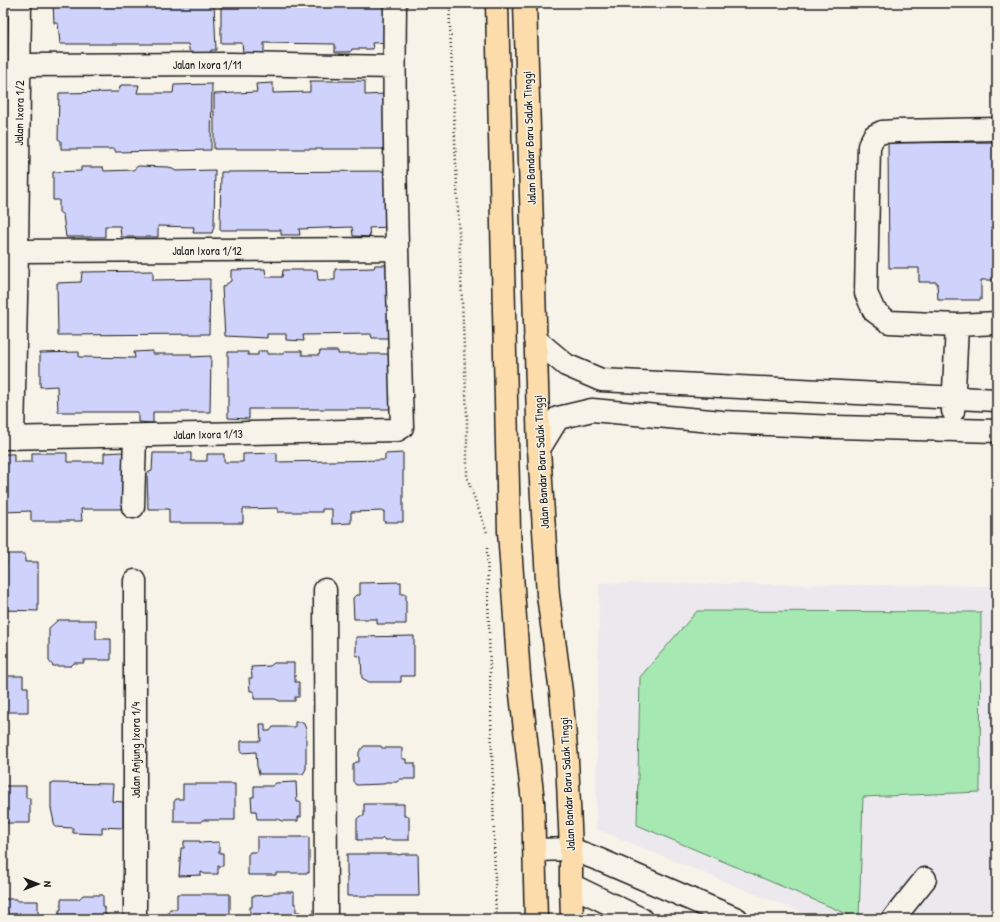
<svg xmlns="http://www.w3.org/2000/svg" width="1000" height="922" viewBox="0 0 1000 922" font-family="'Patrick Hand',sans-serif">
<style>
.built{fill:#ebe9ee}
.park{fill:#a6e8b1;stroke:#618266}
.building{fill:#cfd3fb;stroke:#1c1c1c}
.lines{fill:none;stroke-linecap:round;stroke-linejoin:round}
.minor-casing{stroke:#1c1c1c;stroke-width:25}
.major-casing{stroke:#1c1c1c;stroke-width:25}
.path{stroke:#1c1c1c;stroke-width:2.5;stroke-dasharray:1 3;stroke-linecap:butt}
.minor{stroke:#f7f3e8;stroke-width:22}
.major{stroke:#fddcac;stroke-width:22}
.labels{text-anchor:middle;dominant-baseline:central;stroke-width:3;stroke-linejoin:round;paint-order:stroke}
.street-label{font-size:12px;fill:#1c1c1c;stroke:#f7f3e8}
</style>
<rect width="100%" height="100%" fill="#f7f3e8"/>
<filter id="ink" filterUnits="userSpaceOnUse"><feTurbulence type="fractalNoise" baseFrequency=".025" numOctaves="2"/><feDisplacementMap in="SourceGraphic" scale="8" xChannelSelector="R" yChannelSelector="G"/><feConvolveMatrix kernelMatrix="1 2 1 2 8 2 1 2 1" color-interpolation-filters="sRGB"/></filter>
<g filter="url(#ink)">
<!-- built -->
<path class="built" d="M 599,583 L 997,586 L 997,919 L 817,919 L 596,829 Z"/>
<!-- park -->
<path class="park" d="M 697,611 L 981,612 L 980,792 L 863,797 L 859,919 L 637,825 L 640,677 Z"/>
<!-- building -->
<path class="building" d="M 53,3 L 214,3 L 216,50 L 211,50 L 210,55 L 190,54 L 188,44 L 60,44 L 58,23 L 54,23 Z
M 221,3 L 393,3 L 393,42 L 372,43 L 373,49 L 352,49 L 351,52 L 335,52 L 335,44 L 264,43 L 264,53 L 243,53 L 242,43 L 221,43 Z
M 310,81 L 365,81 L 365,95 L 385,94 L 386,149 L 214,149 L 214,94 L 257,92 L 256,84 L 273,83 L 273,93 L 310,92 Z
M 212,84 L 211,150 L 115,152 L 115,149 L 61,149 L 61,141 L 58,139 L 59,93 L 118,92 L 121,85 L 139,85 L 137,93 L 173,93 L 174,85 Z
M 997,142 L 997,267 L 995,267 L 995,280 L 981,280 L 981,300 L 938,300 L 937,282 L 919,282 L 919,268 L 889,268 L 888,143 Z
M 138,166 L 169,167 L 176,171 L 215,170 L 214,226 L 212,233 L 193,233 L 194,227 L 158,226 L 158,237 L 121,237 L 120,226 L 105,226 L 105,237 L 66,237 L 63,215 L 59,212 L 59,200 L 53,200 L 53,172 L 81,171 L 81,167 L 103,167 L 104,171 L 133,170 Z
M 391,171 L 390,227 L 369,228 L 370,237 L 353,236 L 352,227 L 299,229 L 300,235 L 281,235 L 281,230 L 220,230 L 221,172 Z
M 375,265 L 395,265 L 394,338 L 372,338 L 371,334 L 303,335 L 304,341 L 286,340 L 286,334 L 267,334 L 267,338 L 225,336 L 222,287 L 231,281 L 231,270 L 265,269 L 266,277 L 282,277 L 283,270 L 317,270 L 318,280 L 335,280 L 335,269 L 374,268 Z
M 153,271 L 153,280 L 210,279 L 209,334 L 58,335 L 57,283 L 81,282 L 82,272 Z
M 153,351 L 153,354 L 191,354 L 191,357 L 211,356 L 210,412 L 153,412 L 153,423 L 138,422 L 138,412 L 58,412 L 57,386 L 40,387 L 40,353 L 79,352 L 79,357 L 135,358 L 134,352 Z
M 258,351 L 267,351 L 267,354 L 284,354 L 284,351 L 302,351 L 302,355 L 319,355 L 320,351 L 338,351 L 338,354 L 394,354 L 395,409 L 249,409 L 249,419 L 228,418 L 228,352 L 248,352 L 248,355 L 258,355 Z
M 123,452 L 123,509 L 81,509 L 82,521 L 31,521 L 31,511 L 3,512 L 3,454 L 14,454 L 14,462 L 32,462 L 32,453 L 67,453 L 67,462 L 104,462 L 104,453 Z
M 153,453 L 191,453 L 191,461 L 207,461 L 207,454 L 224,454 L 224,462 L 243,462 L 243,454 L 277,453 L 277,462 L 385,460 L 385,454 L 403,453 L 403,522 L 384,522 L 384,511 L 351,512 L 351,523 L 332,524 L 332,509 L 322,509 L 322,512 L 278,512 L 278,508 L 243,509 L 243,523 L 169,523 L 169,509 L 148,509 L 147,473 L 152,471 Z
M 6,554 L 25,554 L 25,562 L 38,562 L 38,611 L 3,610 L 3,566 L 6,566 Z
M 401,582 L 401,594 L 406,594 L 406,624 L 377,624 L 377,619 L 354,619 L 353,598 L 356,595 L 360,595 L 360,583 Z
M 58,620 L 96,620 L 96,639 L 111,639 L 111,660 L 84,660 L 84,663 L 74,663 L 71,666 L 53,666 L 49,661 L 49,628 Z
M 414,636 L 414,676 L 401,676 L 401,682 L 369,682 L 362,678 L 361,657 L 356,655 L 356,637 Z
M 274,663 L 294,663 L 294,675 L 295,675 L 295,682 L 299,682 L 299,697 L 295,697 L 295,701 L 280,701 L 275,699 L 254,699 L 254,691 L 250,691 L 249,678 L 252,678 L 251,667 L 270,666 Z
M 3,676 L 23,676 L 23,687 L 28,687 L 28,712 L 4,712 L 3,710 Z
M 295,722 L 303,722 L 306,729 L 306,769 L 303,774 L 259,774 L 257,766 L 256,752 L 241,753 L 241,741 L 261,741 L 260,724 L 265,724 L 265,731 L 270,731 L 273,727 L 295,727 Z
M 364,746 L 381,746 L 382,748 L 402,748 L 402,759 L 406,759 L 406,763 L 415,763 L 415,779 L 400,779 L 397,782 L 386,782 L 383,784 L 356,785 L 353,781 L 353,765 L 356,762 L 359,762 L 359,752 Z
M 296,782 L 297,802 L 301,802 L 301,817 L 298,817 L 298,821 L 282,821 L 277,819 L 257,819 L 256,811 L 252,811 L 251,797 L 254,797 L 254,786 L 272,786 L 276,783 Z
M 51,783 L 113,784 L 112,801 L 123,802 L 123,828 L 102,827 L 102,834 L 73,833 L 73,828 L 55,827 L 51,808 Z
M 183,784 L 235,784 L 235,820 L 202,820 L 202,822 L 174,822 L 174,802 L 176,799 L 183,799 Z
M 3,786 L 26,786 L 26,798 L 30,798 L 30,823 L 7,823 L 4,820 L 3,822 Z
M 364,804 L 404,804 L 404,816 L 409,816 L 409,840 L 385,840 L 383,838 L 381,840 L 357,840 L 357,819 L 360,816 L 364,816 Z
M 257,837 L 309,837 L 309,873 L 276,873 L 276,875 L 248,875 L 248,855 L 250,852 L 257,852 Z
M 184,841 L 200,841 L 200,843 L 219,842 L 219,853 L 223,853 L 223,866 L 218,866 L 218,874 L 205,874 L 201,872 L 201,875 L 179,876 L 181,848 L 184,848 Z
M 347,854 L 396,854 L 399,855 L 402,854 L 418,854 L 419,896 L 347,896 L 347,877 L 348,876 L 347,875 Z
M 274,892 L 294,892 L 294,904 L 296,904 L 296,912 L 300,912 L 300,919 L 250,919 L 250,907 L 252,907 L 252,896 L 270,895 Z
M 177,894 L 230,894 L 230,919 L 168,919 L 168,912 L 170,909 L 177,909 Z
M 83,895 L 103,895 L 103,908 L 105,908 L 105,915 L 108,915 L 109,919 L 59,919 L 59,910 L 61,910 L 61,899 L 79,899 Z
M 3,899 L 17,899 L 17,901 L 38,901 L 38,919 L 3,919 Z"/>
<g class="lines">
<!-- minor casing -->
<g class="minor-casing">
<path id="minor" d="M 19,65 L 230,64 L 394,67
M 997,129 L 898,131 L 882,132 L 874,136 L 869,146 L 866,293 L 874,311 L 889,322 L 957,325 L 997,323
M 17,251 L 397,249
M 535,339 L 566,365 L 601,380 L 997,400
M 953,411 L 957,325
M 3,438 L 397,430 L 402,427 C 398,286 393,144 395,3
M 13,438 L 17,251 L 20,3
M 539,449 L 558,418 L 592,410 L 722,422 L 836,427 L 997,431
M 133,507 L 135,436
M 135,581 L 135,919
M 325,590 L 326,919
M 535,850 L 571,849 L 600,860 L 737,919
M 571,885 L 641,919
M 893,919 L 925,879"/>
</g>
<!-- major casing -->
<g class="major-casing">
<path id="major" d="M 497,3 L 509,531 L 519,676 L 533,802 L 536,919
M 525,3 L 539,449 L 548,595 L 561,692 L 567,760 L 571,849 L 571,885 L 572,919"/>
</g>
<!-- path -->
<path class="path" d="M 449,3 L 467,416 L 467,477 L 487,533
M 487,548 L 496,919"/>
<!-- minor -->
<use href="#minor" class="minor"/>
<!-- major -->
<use href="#major" class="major"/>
</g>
</g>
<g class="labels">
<!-- street labels -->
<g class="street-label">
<text x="207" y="64">Jalan Ixora 1/11</text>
<text transform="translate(19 113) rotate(-89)">Jalan Ixora 1/2</text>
<text transform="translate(529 138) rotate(-92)">Jalan Bandar Baru Salak Tinggi</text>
<text x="207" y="250">Jalan Ixora 1/12</text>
<text transform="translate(208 434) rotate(-1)">Jalan Ixora 1/13</text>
<text transform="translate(541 462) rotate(-93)">Jalan Bandar Baru Salak Tinggi</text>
<text transform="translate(135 750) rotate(-90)">Jalan Anjung Ixora 1/4</text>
<text transform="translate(567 784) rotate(-93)">Jalan Bandar Baru Salak Tinggi</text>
</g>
</g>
<!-- margin -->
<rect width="1000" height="922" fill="none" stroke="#f7f3e8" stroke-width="16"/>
<rect x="8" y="8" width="984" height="906" fill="none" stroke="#1c1c1c" stroke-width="1.5" filter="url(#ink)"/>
<!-- north arrow -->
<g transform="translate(38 884) rotate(90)" stroke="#f7f3e8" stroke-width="3" paint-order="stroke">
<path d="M0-3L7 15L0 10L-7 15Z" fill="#1c1c1c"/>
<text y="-6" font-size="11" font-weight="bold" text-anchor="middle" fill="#1c1c1c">N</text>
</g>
</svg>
